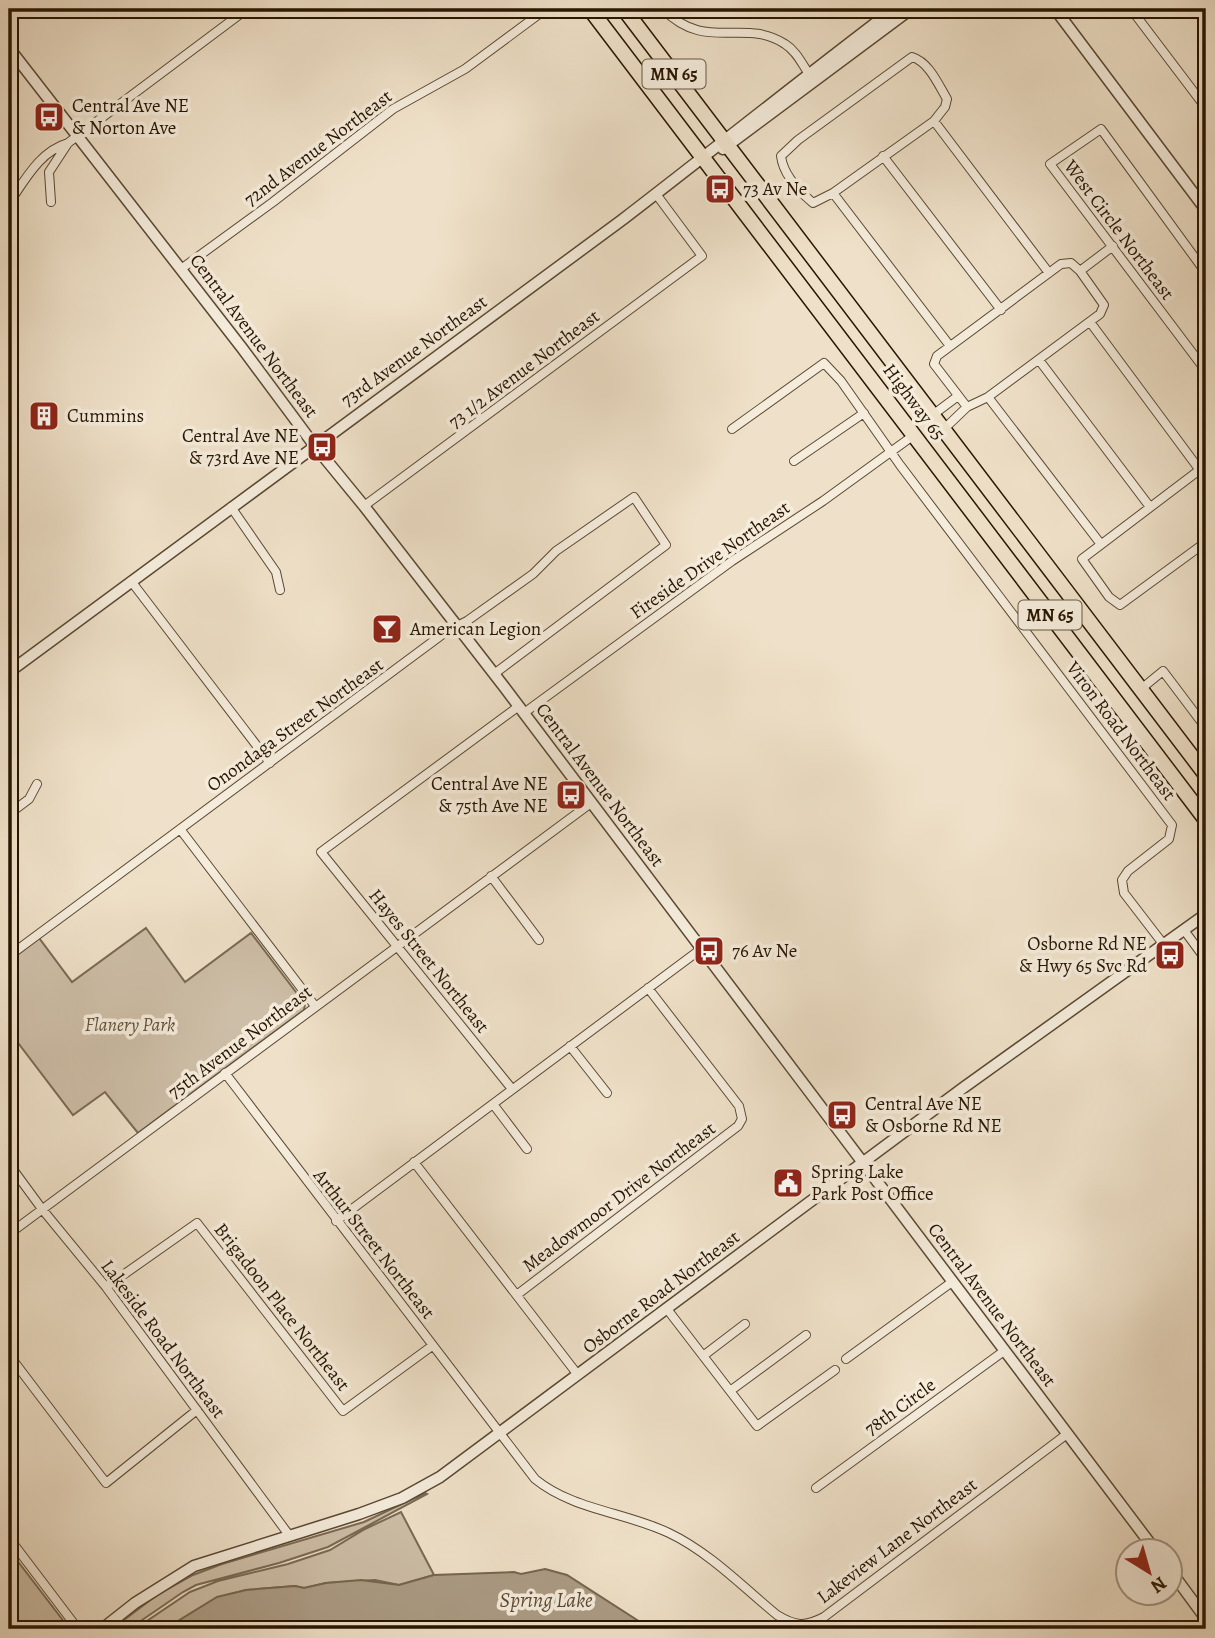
<svg xmlns="http://www.w3.org/2000/svg" width="1215" height="1638" viewBox="0 0 1215 1638" font-family="Alegreya,serif">
<style>
.green{fill:#cdbea7;stroke:#7a6a54;stroke-width:2}
.water{fill:#ab9c85;stroke:#766650;stroke-width:2}
.lines{fill:none;stroke-linecap:round;stroke-linejoin:round}
.minor-casing{stroke:#594832;stroke-width:10}
.tertiary-casing{stroke:#594832;stroke-width:13}
.trunk-casing{stroke:#271500;stroke-width:17}
.minor{stroke:#f5ecdc;stroke-width:8}
.tertiary{stroke:#f5ecdc;stroke-width:10}
.trunk{stroke:#efe1c9;stroke-width:14}
.labels{text-anchor:middle;dominant-baseline:central;stroke-width:7;stroke-linejoin:round;paint-order:stroke}
.shield{fill:#f5ecdc;stroke:#655642;stroke-width:2}
.shield-label{font-size:18px;font-weight:bold;fill:#271500}
.poi-label{font-size:19px;fill:#271500;stroke:#f5ecdc;text-anchor:start}
.street-label{font-size:19px;fill:#271500;stroke:#f5ecdc}
.park-label{font-size:19px;font-style:italic;fill:#61503a;stroke:#f5ecdc}
.water-label{font-size:21px;font-style:italic;fill:#5c4b35;stroke:#f5ecdc}
</style>
<rect width="100%" height="100%" fill="#efe1c9"/>
<filter id="stains"><feTurbulence type="fractalNoise" baseFrequency=".00286" numOctaves="4"/><feColorMatrix values="0 0 0 0 .2 0 0 0 0 .09 0 0 0 0 .02 0 0 0 .5 -.17"/></filter>
<radialGradient id="worn" r=".72"><stop offset=".6" stop-color="#630" stop-opacity="0"/><stop offset="1" stop-color="#630" stop-opacity=".3"/></radialGradient>
<!-- green -->
<path class="green" d="M 146,928 L 185,982 L 251,933 L 305,1004 L 304,1010 L 138,1133 L 105,1092 L 73,1115 L 9,1031 L 9,961 L 39,938 L 72,982 Z
M 425,1493 L 427,1494 L 328,1547 L 279,1563 L 196,1585 L 183,1592 L 129,1629 L 112,1629 L 157,1595 L 193,1575 L 222,1564 L 364,1522 Z
M 401,1512 L 434,1575 L 399,1585 L 375,1580 L 326,1583 L 304,1588 L 295,1586 L 246,1590 L 217,1598 L 165,1629 L 135,1629 L 190,1592 L 218,1581 L 288,1564 L 330,1550 L 365,1529 Z
M 13,1555 L 65,1623 L 69,1629 L 25,1629 L 9,1610 L 9,1558 Z"/>
<!-- water -->
<path class="water" d="M 545,1569 L 567,1575 L 651,1629 L 165,1629 L 217,1597 L 246,1590 L 295,1586 L 304,1588 L 326,1583 L 361,1580 L 399,1585 L 434,1575 L 514,1572 L 521,1574 Z"/>
<g class="lines">
<!-- minor casing -->
<g class="minor-casing">
<path id="minor" d="M 663,9 C 706,53 744,17 785,44 C 798,52 803,67 812,78
M 1131,9 L 1206,108
M 912,57 C 929,62 938,84 947,99 L 945,107 L 934,121 L 833,193 L 813,203 C 800,192 783,174 781,156 L 798,140 Z
M 934,121 L 1049,273
M 883,156 L 1001,310
M 833,193 L 950,346
M 51,202 L 49,172 L 68,143 L 247,9
M 9,203 C 25,180 40,151 68,143
M 1071,263 L 1080,271 L 1104,305 L 1100,314 L 988,397 L 967,407 L 934,364 L 937,356 L 1061,264 Z
M 181,269 L 273,202 L 393,109 L 465,69 L 546,9
M 1080,271 L 1113,246
M 1206,273 L 1101,129 L 1050,164 L 1206,371
M 1090,322 L 1199,469
M 1039,360 L 1150,507
M 988,397 L 1100,543
M 934,414 L 958,396
M 732,429 L 824,363 L 841,381 L 900,465 L 1172,825 L 1169,839 L 1128,871 L 1122,880 L 1124,893 L 1164,945
M 944,429 L 967,407
M 794,461 L 864,413
M 1206,465 L 1082,559 L 1109,597 L 1120,605 L 1206,542
M 364,506 L 702,256 L 656,194
M 231,507 L 276,572 L 280,590
M 131,581 L 270,763
M 1141,689 L 1163,671 L 1206,728
M 524,713 L 732,561 L 823,501 L 914,435
M 9,814 L 29,799 L 37,784
M 180,829 L 315,1006
M 491,876 L 539,940
M 1184,930 L 1206,960
M 9,956 L 447,631 L 467,621 L 533,574 L 556,551 L 634,497 L 666,545 L 494,674
M 570,1046 L 607,1093
M 225,1073 L 535,1479 C 573,1510 625,1512 669,1533 C 709,1552 743,1587 777,1615 C 795,1626 805,1627 824,1617 L 1067,1434
M 512,1089 L 321,852 L 519,706
M 493,1104 L 527,1149
M 414,1162 L 578,1375
M 9,1164 L 42,1209 L 106,1287 L 289,1535
M 336,1221 L 701,949
M 9,1234 L 591,803
M 106,1287 L 197,1223 L 343,1411 L 432,1346
M 518,1294 L 738,1126 L 742,1119 L 739,1106 L 648,988
M 667,1309 L 757,1426 L 835,1370
M 9,1355 L 106,1483 L 197,1410
M 703,1356 L 745,1324
M 846,1359 L 952,1282
M 730,1391 L 806,1335
M 816,1488 L 1004,1351
M 9,1538 L 78,1629"/>
</g>
<!-- tertiary casing -->
<g class="tertiary-casing">
<path id="tertiary" d="M 1055,9 L 1206,210
M 9,48 L 242,348 L 314,445 L 364,506 L 505,688 L 1155,1550
M 723,149 L 911,9
M 9,672 L 622,220 C 713,150 803,78 894,9
M 1170,1570 L 1206,1619
M 102,1629 L 135,1603 L 194,1566 L 359,1514 L 402,1498 L 440,1477 L 963,1088 L 1206,914"/>
</g>
<!-- trunk casing -->
<g class="trunk-casing">
<path id="trunk" d="M 590,9 L 1206,820
M 624,9 L 1206,775"/>
</g>
<!-- minor -->
<use href="#minor" class="minor"/>
<!-- tertiary -->
<use href="#tertiary" class="tertiary"/>
<!-- trunk -->
<use href="#trunk" class="trunk"/>
</g>
<!-- icons -->
<defs>
<g id="bus-square" transform="scale(1.575)"><rect x="-9" y="-9" width="18" height="18" rx="4" fill="#8f2418" stroke="#f5ecdc"/><path d="M-5-6H5V4H4V6H2V4H-2V6H-4V4H-5ZM-3.5-4V0h7V-4ZM-3.5 1.2v1.5H-2V1.2ZM2 1.2v1.5H3.5V1.2Z" fill="#fff"/></g>
<g id="building-square" transform="scale(1.575)"><rect x="-9" y="-9" width="18" height="18" rx="4" fill="#8f2418" stroke="#f5ecdc"/><path d="M-4-6H4V6H1V3H-1V6H-4ZM-2.5-4.3h1.7v1.8h-1.7ZM.8-4.3h1.7v1.8H.8ZM-2.5-1h1.7V.8h-1.7ZM.8-1h1.7V.8H.8Z" fill="#fff"/></g>
<g id="bar-square" transform="scale(1.575)"><rect x="-9" y="-9" width="18" height="18" rx="4" fill="#8f2418" stroke="#f5ecdc"/><path d="M-6-5H6L.8 .8V4.5H3.5V6h-7V4.5H-.8V.8Z" fill="#fff"/></g>
<g id="civic-square" transform="scale(1.575)"><rect x="-9" y="-9" width="18" height="18" rx="4" fill="#8f2418" stroke="#f5ecdc"/><path d="M-.6-6.5H3V-4.5H.6V-3L4-1V1h2V6H-6V1h2V-1L-.6-3ZM-1.2 2.5V6h2.4V2.5Z" fill="#fff"/></g>
</defs>
<g fill-rule="evenodd">
<use href="#bus-square" x="49" y="117"/>
<use href="#bus-square" x="720" y="189"/>
<use href="#building-square" x="44" y="416"/>
<use href="#bus-square" x="322" y="447"/>
<use href="#bar-square" x="387" y="629"/>
<use href="#bus-square" x="571" y="795"/>
<use href="#bus-square" x="709" y="951"/>
<use href="#bus-square" x="1170" y="955"/>
<use href="#bus-square" x="842" y="1115"/>
<use href="#civic-square" x="788" y="1183"/>
</g>
<g class="labels">
<!-- shield labels -->
<g class="shield">
<rect x="642.5" y="59.5" width="63" height="29" rx="5"/>
<rect x="1018.5" y="600.5" width="63" height="29" rx="5"/>
</g>
<g class="shield-label">
<text x="674" y="74">MN 65</text>
<text x="1050" y="615">MN 65</text>
</g>
<!-- poi labels -->
<g class="poi-label">
<text x="72" y="106">Central Ave NE<tspan x="72" dy="22">&amp; Norton Ave</tspan></text>
<text x="743" y="189">73 Av Ne</text>
<text x="67" y="416">Cummins</text>
<text x="299" y="436" text-anchor="end">Central Ave NE<tspan x="299" dy="22">&amp; 73rd Ave NE</tspan></text>
<text x="410" y="629">American Legion</text>
<text x="548" y="784" text-anchor="end">Central Ave NE<tspan x="548" dy="22">&amp; 75th Ave NE</tspan></text>
<text x="1147" y="944" text-anchor="end">Osborne Rd NE<tspan x="1147" dy="22">&amp; Hwy 65 Svc Rd</tspan></text>
<text x="732" y="951">76 Av Ne</text>
<text x="865" y="1104">Central Ave NE<tspan x="865" dy="22">&amp; Osborne Rd NE</tspan></text>
<text x="811" y="1172">Spring Lake<tspan x="811" dy="22">Park Post Office</tspan></text>
</g>
<!-- street labels -->
<g class="street-label">
<text transform="translate(318 148) rotate(-37)">72nd Avenue Northeast</text>
<text transform="translate(1119 230) rotate(53)">West Circle Northeast</text>
<text transform="translate(254 336) rotate(53)">Central Avenue Northeast</text>
<text transform="translate(414 351) rotate(-36)">73rd Avenue Northeast</text>
<text transform="translate(524 369) rotate(-37)">73 1/2 Avenue Northeast</text>
<text transform="translate(914 402) rotate(53)">Highway 65</text>
<text transform="translate(710 560) rotate(-35)">Fireside Drive Northeast</text>
<text transform="translate(295 725) rotate(-36)">Onondaga Street Northeast</text>
<text transform="translate(1121 731) rotate(53)">Viron Road Northeast</text>
<text transform="translate(600 785) rotate(53)">Central Avenue Northeast</text>
<text transform="translate(429 961) rotate(51)">Hayes Street Northeast</text>
<text transform="translate(240 1042) rotate(-37)">75th Avenue Northeast</text>
<text transform="translate(619 1197) rotate(-37)">Meadowmoor Drive Northeast</text>
<text transform="translate(374 1244) rotate(52)">Arthur Street Northeast</text>
<text transform="translate(661 1292) rotate(-37)">Osborne Road Northeast</text>
<text transform="translate(992 1305) rotate(53)">Central Avenue Northeast</text>
<text transform="translate(282 1307) rotate(52)">Brigadoon Place Northeast</text>
<text transform="translate(163 1339) rotate(53)">Lakeside Road Northeast</text>
<text transform="translate(900 1407) rotate(-36)">78th Circle</text>
<text transform="translate(897 1541) rotate(-37)">Lakeview Lane Northeast</text>
</g>
<!-- park labels -->
<g class="park-label">
<text x="130" y="1025">Flanery Park</text>
</g>
<!-- water labels -->
<g class="water-label">
<text x="546" y="1600">Spring Lake</text>
</g>
</g>
<!-- margin -->
<rect width="1215" height="1638" fill="none" stroke="#efe1c9" stroke-width="35"/>
<rect x="10" y="10" width="1194" height="1617" fill="none" stroke="#271500" stroke-width="3.5"/>
<rect x="18" y="18" width="1180" height="1603" fill="none" stroke="#271500" stroke-width="2"/>
<!-- north arrow -->
<g transform="translate(1149 1572) rotate(143)"><circle r="33" fill="#f5ecdc" stroke="#a39684" stroke-width="2"/>
<path d="M0-5L12 26L0 18L-12 26Z" fill="#8f2418"/>
<text y="-10" font-size="19" font-weight="bold" text-anchor="middle" fill="#271500">N</text>
</g>
<rect width="100%" height="100%" filter="url(#stains)"/>
<rect width="100%" height="100%" fill="url(#worn)"/>
</svg>
